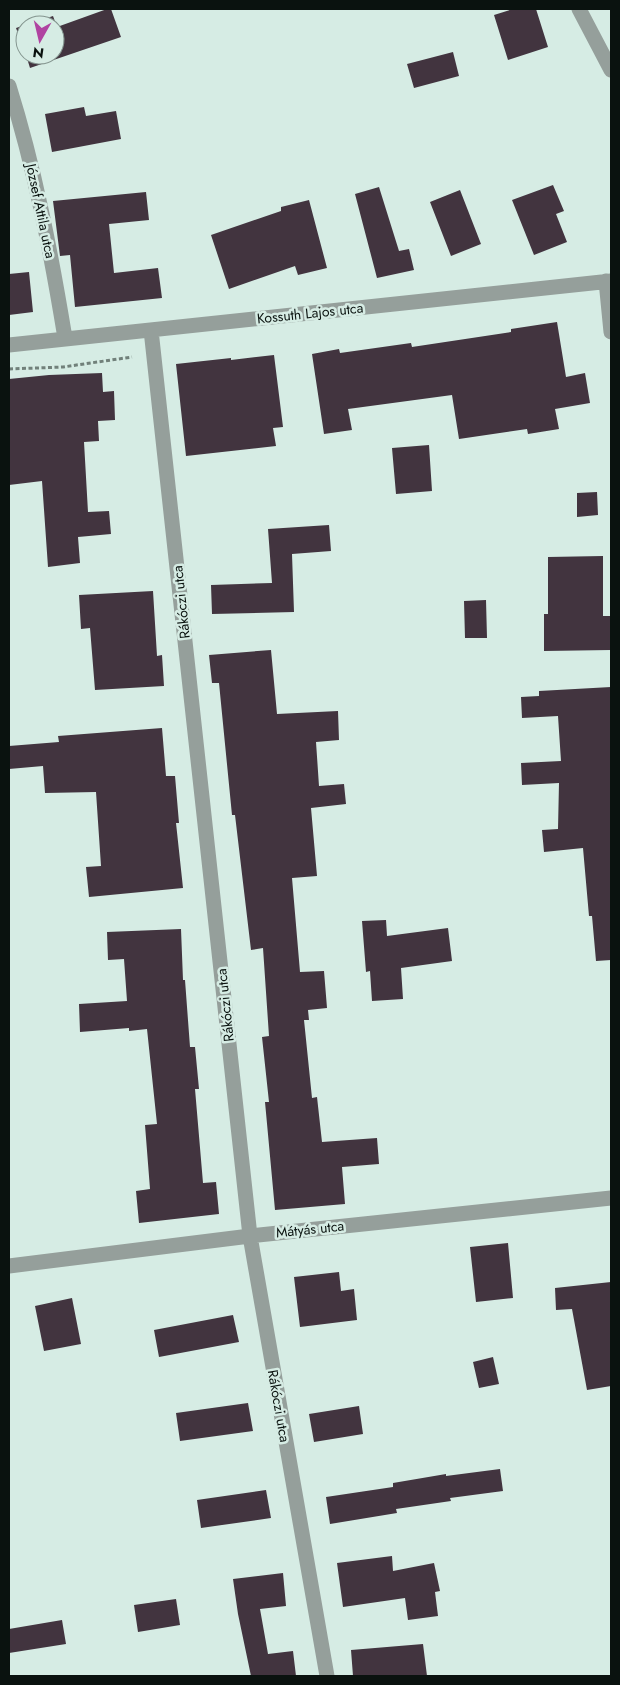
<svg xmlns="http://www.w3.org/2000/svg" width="620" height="1685" viewBox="0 0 620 1685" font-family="Jost,sans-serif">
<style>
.building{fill:#42343f}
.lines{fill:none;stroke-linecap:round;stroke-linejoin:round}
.path{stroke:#71807a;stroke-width:3;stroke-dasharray:4 2.5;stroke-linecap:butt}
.minor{stroke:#959f9b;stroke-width:15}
.labels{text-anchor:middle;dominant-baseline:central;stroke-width:5;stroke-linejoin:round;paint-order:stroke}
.street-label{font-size:14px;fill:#0a120f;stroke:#d6ece4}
</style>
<rect width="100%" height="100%" fill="#d6ece4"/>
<!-- building -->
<path class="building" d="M 107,9 L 111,9 L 121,37 L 30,68 L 26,55 L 55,55 L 55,25 L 26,25 L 53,16 L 57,27 Z
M 513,9 L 536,9 L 548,47 L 508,60 L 494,15 Z
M 25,25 L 25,53 L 16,28 Z
M 453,52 L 459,76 L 414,88 L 407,64 Z
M 84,107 L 86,116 L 116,111 L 121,139 L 52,152 L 45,114 Z
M 553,185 L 564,211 L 556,214 L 567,242 L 534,255 L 512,200 Z
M 379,187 L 399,251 L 409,249 L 414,270 L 377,278 L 355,194 Z
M 460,190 L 481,244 L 451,256 L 430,202 Z
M 146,192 L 149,220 L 109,224 L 114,273 L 158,268 L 162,298 L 75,307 L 70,255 L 60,256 L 53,201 Z
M 309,200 L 327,268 L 298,275 L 295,266 L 229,289 L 211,235 L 281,211 L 281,207 Z
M 29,272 L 33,312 L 9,315 L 9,274 Z
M 557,322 L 566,377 L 585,373 L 590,403 L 555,409 L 559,429 L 528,434 L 527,429 L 459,439 L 452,395 L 348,409 L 352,430 L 324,434 L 312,354 L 339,349 L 340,353 L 411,343 L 412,347 L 511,332 L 511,329 Z
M 274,355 L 283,427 L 273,428 L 276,446 L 186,456 L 176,364 L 231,358 L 231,360 Z
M 102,373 L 103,392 L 114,391 L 115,420 L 98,421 L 99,441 L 84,442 L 88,512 L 109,511 L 111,534 L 78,537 L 80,563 L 48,567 L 42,481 L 9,485 L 9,379 L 49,375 Z
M 429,445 L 432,491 L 396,494 L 392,448 Z
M 597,492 L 598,515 L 577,517 L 577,493 Z
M 329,525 L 331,551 L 292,554 L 294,612 L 212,614 L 211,585 L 272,583 L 268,529 Z
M 603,556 L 603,616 L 611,616 L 611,650 L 544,651 L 544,614 L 548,614 L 548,557 Z
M 153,591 L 157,656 L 162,655 L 164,686 L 95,690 L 90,628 L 81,629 L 79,595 Z
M 486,600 L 487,638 L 465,638 L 464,601 Z
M 271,650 L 277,714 L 338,711 L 339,740 L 316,742 L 319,786 L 344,784 L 346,804 L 311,808 L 317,876 L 292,878 L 300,972 L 324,971 L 327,1008 L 308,1010 L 309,1020 L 304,1020 L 312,1098 L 317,1097 L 322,1142 L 377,1138 L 379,1164 L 342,1167 L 345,1204 L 275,1210 L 265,1102 L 269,1102 L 262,1037 L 269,1036 L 263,948 L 251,950 L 235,815 L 232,815 L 219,683 L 212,683 L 209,655 Z
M 611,687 L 611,960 L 596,961 L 592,916 L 589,916 L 583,848 L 544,852 L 542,830 L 558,829 L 559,783 L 522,785 L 521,763 L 561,761 L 558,716 L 522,718 L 521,697 L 539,696 L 539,691 Z
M 162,728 L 166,776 L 175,776 L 179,823 L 176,823 L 183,888 L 89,897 L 86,867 L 101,866 L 96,792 L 45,793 L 43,766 L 9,769 L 9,746 L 59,742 L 58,736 Z
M 386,920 L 387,936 L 448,928 L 452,961 L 401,968 L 403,999 L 372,1001 L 370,971 L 366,972 L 362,921 Z
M 181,929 L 183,980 L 185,980 L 190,1047 L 195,1047 L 199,1089 L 195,1089 L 203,1183 L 216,1182 L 219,1214 L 139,1223 L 136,1191 L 150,1189 L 145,1125 L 157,1124 L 147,1029 L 129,1031 L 129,1028 L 80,1032 L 79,1004 L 127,1001 L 124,959 L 108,960 L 107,932 Z
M 508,1243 L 513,1298 L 476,1302 L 470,1247 Z
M 339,1272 L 341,1291 L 354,1289 L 357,1320 L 300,1327 L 294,1277 Z
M 611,1282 L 611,1386 L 587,1390 L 572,1309 L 556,1310 L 555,1288 Z
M 72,1298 L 81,1344 L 44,1351 L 35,1306 Z
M 233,1315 L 239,1342 L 159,1357 L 154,1330 Z
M 493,1357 L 499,1384 L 479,1388 L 473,1362 Z
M 248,1403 L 253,1431 L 180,1441 L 176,1413 Z
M 359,1406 L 363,1434 L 314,1442 L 309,1414 Z
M 500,1469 L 503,1491 L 450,1498 L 451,1501 L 396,1509 L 397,1513 L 330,1524 L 326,1497 L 393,1487 L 393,1483 L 446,1474 L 446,1476 Z
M 266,1490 L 271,1518 L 201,1528 L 197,1500 Z
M 392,1556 L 393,1571 L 434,1563 L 440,1591 L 435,1592 L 438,1616 L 408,1620 L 405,1598 L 343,1607 L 337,1563 Z
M 283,1573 L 286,1606 L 260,1609 L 268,1654 L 293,1651 L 296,1676 L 251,1676 L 238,1614 L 233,1579 Z
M 176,1599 L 180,1625 L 138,1632 L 134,1605 Z
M 62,1620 L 66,1644 L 9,1653 L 9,1629 Z
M 423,1644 L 427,1676 L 353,1676 L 351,1650 Z"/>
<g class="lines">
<!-- path -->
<path class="path" d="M 9,369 L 63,367 L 132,357"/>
<!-- minor -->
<path class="minor" d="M 579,9 L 611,70
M 9,86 C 35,169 51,253 65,338
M 606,281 L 611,332
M 151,330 L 250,1236 L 327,1676
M 9,345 L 611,281
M 9,1266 L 250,1236 L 611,1198"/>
</g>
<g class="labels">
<!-- street labels -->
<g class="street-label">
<text transform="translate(41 211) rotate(78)">József Attila utca</text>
<text transform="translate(310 313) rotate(-6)">Kossuth Lajos utca</text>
<text transform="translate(181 602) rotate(-96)">Rákóczi utca</text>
<text transform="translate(225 1005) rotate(-96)">Rákóczi utca</text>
<text transform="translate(310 1229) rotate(-6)">Mátyás utca</text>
<text transform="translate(279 1406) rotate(80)">Rákóczi utca</text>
</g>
</g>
<!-- border -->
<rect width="620" height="1685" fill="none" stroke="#0a120f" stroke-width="20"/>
<!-- north arrow -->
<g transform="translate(40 40) rotate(188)"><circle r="24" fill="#d6ece4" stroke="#84958f"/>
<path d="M0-4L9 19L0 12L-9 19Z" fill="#b043a1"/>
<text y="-8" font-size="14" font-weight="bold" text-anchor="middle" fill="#0a120f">N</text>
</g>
</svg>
